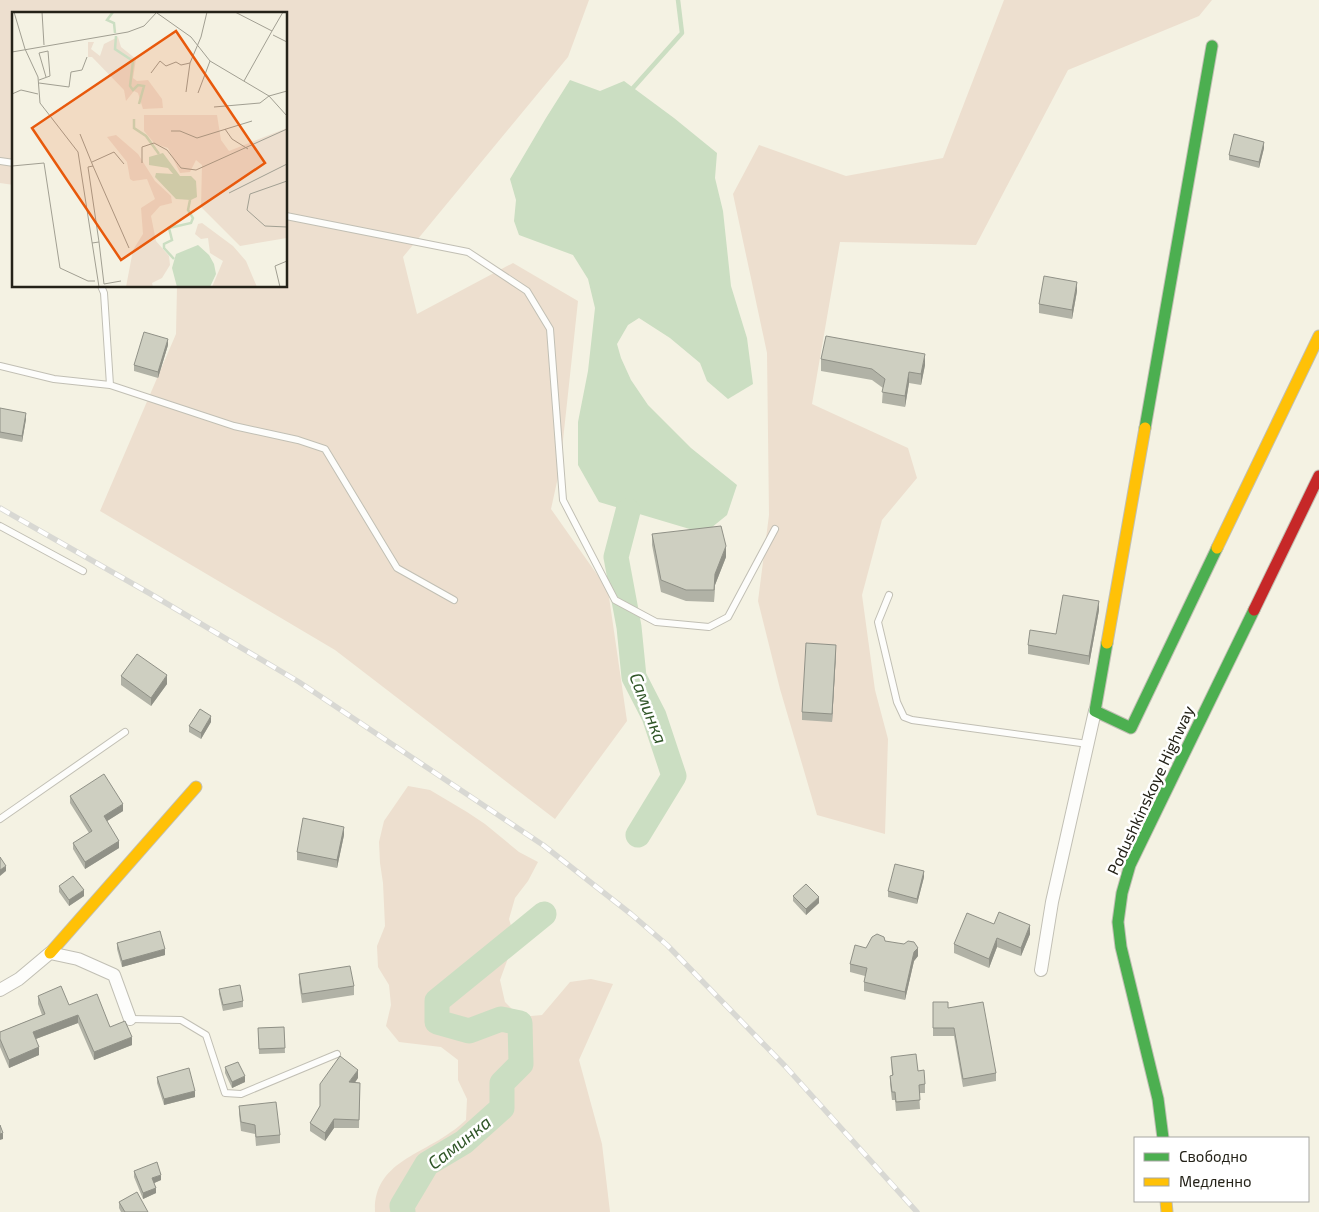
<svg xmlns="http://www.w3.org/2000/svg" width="1319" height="1212" viewBox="0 0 1319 1212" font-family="'Exo 2',sans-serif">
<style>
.green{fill:#eddfcf}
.water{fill:#cbdec2}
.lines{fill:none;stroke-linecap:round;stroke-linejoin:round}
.stream{stroke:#cbdec2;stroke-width:4.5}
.river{stroke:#cbdec2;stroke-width:25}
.lane-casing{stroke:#c1bfb4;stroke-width:8}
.street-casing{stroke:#c1bfb4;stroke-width:14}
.fast-casing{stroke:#c1bfb4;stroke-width:13}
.slow-casing{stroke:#c1bfb4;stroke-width:13}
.jam-casing{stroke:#c1bfb4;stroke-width:13}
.lane{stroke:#fdfdfb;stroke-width:6}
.street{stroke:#fdfdfb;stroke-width:12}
.fast{stroke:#4caf50;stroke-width:11}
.slow{stroke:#ffc107;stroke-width:11}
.jam{stroke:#c62828;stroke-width:11}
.rail-casing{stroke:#d8d8d3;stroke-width:5.5}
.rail{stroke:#fff;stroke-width:4;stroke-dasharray:11;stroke-linecap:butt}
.wall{fill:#b1b2a6}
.shaded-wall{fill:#909187}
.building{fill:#cecfc1;stroke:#909187}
.labels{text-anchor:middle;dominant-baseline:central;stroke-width:5;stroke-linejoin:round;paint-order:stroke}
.street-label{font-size:16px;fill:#242218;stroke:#fff}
.water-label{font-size:18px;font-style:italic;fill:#305628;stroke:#fff}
.inset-river{fill:none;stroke:#cbdec2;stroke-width:2.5}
.inset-road{fill:none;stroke:#a19f92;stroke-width:1}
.view{fill:#e8590c;fill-opacity:0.15;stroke:#e8590c;stroke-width:2.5}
.inset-edge{fill:none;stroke:#242218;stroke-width:2.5}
</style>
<rect width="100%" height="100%" fill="#f4f2e3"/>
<!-- green -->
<path class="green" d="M 0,0 L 589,0 L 568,57 L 403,257 L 417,314 L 513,263 L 578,301 L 560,468 L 551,509 L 608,590 L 627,721 L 555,819 L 335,650 L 100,511 L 176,334 L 177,286 L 286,286 L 286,14 L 14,14 L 14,185 L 0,183 Z
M 1004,0 L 1212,0 L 1199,16 L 1068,70 L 976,245 L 840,242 L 812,404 L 908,448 L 917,478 L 882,520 L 862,595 L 875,690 L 888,739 L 885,834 L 817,815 L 780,689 L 758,601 L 769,515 L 767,353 L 733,194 L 759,145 L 846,176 L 943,158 Z
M 408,786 L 430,790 L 467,812 L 485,824 L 519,852 L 538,862 L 528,881 L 515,898 L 509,919 L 515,939 L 500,980 L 505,1002 L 520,1017 L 542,1015 L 570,982 L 591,979 L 613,984 L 579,1060 L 602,1144 L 610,1212 L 375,1212 C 373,1164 420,1155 451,1132 C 456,1129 461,1124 466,1120 L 467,1099 L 458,1080 L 458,1060 L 441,1047 L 399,1042 L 386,1026 L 391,1005 L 389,985 L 378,967 L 377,946 L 385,926 L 383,883 L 380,863 L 379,842 L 384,821 Z"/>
<!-- water -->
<path class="water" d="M 570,80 L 600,91 L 624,81 L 674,118 L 717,153 L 715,178 L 723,211 L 731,286 L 747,338 L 753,384 L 728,399 L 707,381 L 700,363 L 670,338 L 639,318 L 628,325 L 617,344 L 621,358 L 631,380 L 648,405 L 691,448 L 737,485 L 727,515 L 706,532 L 693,530 L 599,502 L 578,465 L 578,422 L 588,371 L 595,308 L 588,279 L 573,255 L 519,235 L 514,221 L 516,200 L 510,179 L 546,118 Z"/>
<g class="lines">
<!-- stream -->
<path class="stream" d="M 633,88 L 682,33 L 678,0"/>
<!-- river -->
<path class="river" d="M 628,511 L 616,557 L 629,627 L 634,677 L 654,716 L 674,776 L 638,835
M 403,1212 L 402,1206 L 427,1164 L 464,1142 L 502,1108 L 502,1083 L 521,1064 L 520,1023 L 501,1019 L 469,1031 L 437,1022 L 437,1001 L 544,914"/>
<!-- lane casing -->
<g class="lane-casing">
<path id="lane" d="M 0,161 L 14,163
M 286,216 L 468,252 L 527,291 L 550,329 L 563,500 L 615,600 L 656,622 L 709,627 L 728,617 L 775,529
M 101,286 L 104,293 L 110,385
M 0,366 L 54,379 L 110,385 L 234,426 L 298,440 L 325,449 L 397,568 L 454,600
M 0,526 L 83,571
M 889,595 L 878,622 L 897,702 L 904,717 L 912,720 L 1088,744
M 0,819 L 125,732
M 130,1019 L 181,1020 L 206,1035 L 225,1093 L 241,1094 L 337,1054"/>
</g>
<!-- street casing -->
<g class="street-casing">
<path id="street" d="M 1041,970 L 1052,902 L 1095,711
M 0,990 L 19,979 L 50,953 L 78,959 L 114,975 L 130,1019"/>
</g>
<!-- fast casing -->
<g class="fast-casing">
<path id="fast" d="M 1145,428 L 1212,46
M 1107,643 L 1095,711 L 1131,728 L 1217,548
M 1163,1138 L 1158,1099 L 1121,947 L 1118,922 L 1122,893 L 1130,865 L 1254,610"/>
</g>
<!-- slow casing -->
<g class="slow-casing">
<path id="slow" d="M 1217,548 L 1319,336
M 1107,643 L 1145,428
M 50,953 L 196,787
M 1166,1201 L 1167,1212"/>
</g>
<!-- jam casing -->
<g class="jam-casing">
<path id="jam" d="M 1254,610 L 1319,476"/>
</g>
<!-- lane -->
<use href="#lane" class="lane"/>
<!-- street -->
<use href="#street" class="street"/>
<!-- fast -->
<use href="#fast" class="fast"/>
<!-- slow -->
<use href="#slow" class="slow"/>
<!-- jam -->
<use href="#jam" class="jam"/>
<!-- rail casing -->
<g class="rail-casing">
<path id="rail" d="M 0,508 L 149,593 L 299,682 L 543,845 L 631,914 L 667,945 L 785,1066 L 917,1212"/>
</g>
<!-- rail -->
<use href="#rail" class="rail"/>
</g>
<!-- wall -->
<path class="wall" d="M 1264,148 L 1259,168 L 1229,160 L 1229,155 Z
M 1077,291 L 1072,319 L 1039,313 L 1039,304 Z
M 168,345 L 158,378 L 134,371 L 134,365 Z
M 821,359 L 925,365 L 921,385 L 909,383 L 905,407 L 882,403 L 883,388 L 872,380 L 821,371 Z
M 0,408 L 26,419 L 22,442 L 0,438 Z
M 652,534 L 726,557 L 715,585 L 714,602 L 686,601 L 661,592 L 652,545 Z
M 1099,610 L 1089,665 L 1028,654 L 1028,645 L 1056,634 Z
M 836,653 L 832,722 L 802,720 L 802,712 Z
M 121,676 L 167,684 L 151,706 L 121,685 Z
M 211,722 L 201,739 L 189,732 L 189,726 Z
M 70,796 L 123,811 L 107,821 L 119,848 L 85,869 L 73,849 L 73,843 L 89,833 L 70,803 Z
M 344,835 L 337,868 L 297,860 L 297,852 Z
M 924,877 L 917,904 L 888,897 L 888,891 Z
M 59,886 L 84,896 L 69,906 L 59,892 Z
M 793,896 L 819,903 L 806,915 L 793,901 Z
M 994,924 L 1030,934 L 1021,956 L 997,947 L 989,968 L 954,953 L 954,944 Z
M 885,941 L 918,956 L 914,961 L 905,1000 L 864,991 L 864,982 L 865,976 L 850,972 L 850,964 L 866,948 Z
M 117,943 L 165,955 L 122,967 L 117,949 Z
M 299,974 L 354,986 L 354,995 L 302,1003 L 299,983 Z
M 219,989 L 243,1001 L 243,1007 L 223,1011 L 219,994 Z
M 38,996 L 69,1005 L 110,1027 L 132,1045 L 94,1060 L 78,1023 L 36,1039 L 39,1055 L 9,1068 L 0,1047 L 0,1032 L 42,1015 L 38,1004 Z
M 933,1002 L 948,1008 L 996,1073 L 996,1081 L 963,1087 L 954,1036 L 933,1036 Z
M 284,1027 L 285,1053 L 259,1054 L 258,1028 Z
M 891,1057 L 918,1071 L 925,1084 L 925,1093 L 919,1093 L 920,1109 L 896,1111 L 895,1100 L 892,1100 L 890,1084 L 890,1076 L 892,1075 Z
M 225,1067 L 245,1082 L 232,1088 L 225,1073 Z
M 157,1077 L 195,1097 L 164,1105 L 157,1083 Z
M 358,1078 L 355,1082 L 360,1083 L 359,1128 L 334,1128 L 325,1141 L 310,1131 L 310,1123 L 320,1106 Z
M 239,1106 L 280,1135 L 280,1143 L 256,1146 L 255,1134 L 241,1131 L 239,1114 Z
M 134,1171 L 161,1180 L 154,1183 L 156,1193 L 143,1199 L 134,1177 Z
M 119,1202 L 148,1212 L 121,1212 L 119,1208 Z"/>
<!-- shaded-wall -->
<path class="shaded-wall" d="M 1264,142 L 1264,148 L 1259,168 L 1259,162 Z
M 1077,282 L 1077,291 L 1072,319 L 1072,310 Z
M 168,339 L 168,345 L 158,378 L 158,372 Z
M 925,354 L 925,365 L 921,385 L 921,374 Z
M 909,372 L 909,383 L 905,407 L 905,396 Z
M 26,413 L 26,419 L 22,442 L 22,436 Z
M 726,546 L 726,557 L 715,585 L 714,602 L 715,574 Z
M 1099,601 L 1099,610 L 1089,665 L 1089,656 Z
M 836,645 L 836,653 L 832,722 L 832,714 Z
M 167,675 L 167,684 L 151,706 L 151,698 Z
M 211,716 L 211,722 L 201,739 L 201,733 Z
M 123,804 L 123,811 L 104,823 L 104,816 Z
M 344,827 L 344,835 L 337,868 L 337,860 Z
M 119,841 L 119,848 L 85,869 L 85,862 Z
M 6,866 L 6,871 L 0,876 L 0,870 Z
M 924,871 L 924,877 L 917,904 L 917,899 Z
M 84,890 L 84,896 L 69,906 L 69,900 Z
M 819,897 L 819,903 L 806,915 L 806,909 Z
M 1030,925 L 1030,934 L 1021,956 L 1021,948 Z
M 997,938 L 997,947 L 989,968 L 989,959 Z
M 918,948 L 918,956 L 914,961 L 905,1000 L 905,992 L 914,952 Z
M 165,949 L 165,955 L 122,967 L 122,961 Z
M 78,1015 L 78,1023 L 33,1040 L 33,1032 Z
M 132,1037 L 132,1045 L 94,1060 L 94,1052 Z
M 39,1047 L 39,1055 L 9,1068 L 9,1060 Z
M 358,1070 L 358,1078 L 349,1091 L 349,1082 Z
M 245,1076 L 245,1082 L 232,1088 L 232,1082 Z
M 195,1091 L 195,1097 L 164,1105 L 164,1099 Z
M 334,1119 L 334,1128 L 325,1141 L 325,1133 Z
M 3,1133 L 3,1139 L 0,1140 L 0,1134 Z
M 161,1175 L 161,1180 L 152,1184 L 152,1178 Z
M 156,1188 L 156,1193 L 143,1199 L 143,1193 Z"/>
<!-- building -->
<path class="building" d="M 1234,134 L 1264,142 L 1259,162 L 1229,155 Z
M 1044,276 L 1077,282 L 1072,310 L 1039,304 Z
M 144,332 L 168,339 L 158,372 L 134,365 Z
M 826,336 L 925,354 L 921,374 L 909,372 L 905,396 L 882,392 L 885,379 L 872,369 L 821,359 Z
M 0,408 L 26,413 L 22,436 L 0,432 Z
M 721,526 L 726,546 L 715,574 L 714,590 L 686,590 L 661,580 L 652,534 Z
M 1063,595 L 1099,601 L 1089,656 L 1028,645 L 1030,630 L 1056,634 Z
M 806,643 L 836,645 L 832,714 L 802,712 Z
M 137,654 L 167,675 L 151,698 L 121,676 Z
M 200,709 L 211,716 L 201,733 L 189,726 Z
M 104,774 L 123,804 L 104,816 L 119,841 L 85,862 L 73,843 L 92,831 L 70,796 Z
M 303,818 L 344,827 L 337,860 L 297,852 Z
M 0,857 L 6,866 L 0,870 Z
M 895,864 L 924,871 L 917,899 L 888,891 Z
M 73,876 L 84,890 L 69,900 L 59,886 Z
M 806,884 L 819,897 L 806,909 L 793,896 Z
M 999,912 L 1030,925 L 1021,948 L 997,938 L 989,959 L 954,944 L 967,913 L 994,924 Z
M 160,931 L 165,949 L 122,961 L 117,943 Z
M 877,934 L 884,937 L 885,941 L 904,944 L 908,941 L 914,942 L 918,948 L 914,952 L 905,992 L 864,982 L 867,968 L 850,964 L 855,945 L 866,948 L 872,937 Z
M 350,966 L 354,986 L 302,994 L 299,974 Z
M 240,985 L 243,1001 L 223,1005 L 219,989 Z
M 61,986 L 69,1005 L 97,994 L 110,1027 L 125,1021 L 132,1037 L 94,1052 L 78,1015 L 33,1032 L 39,1047 L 9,1060 L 0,1039 L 0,1032 L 45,1014 L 38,996 Z
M 933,1002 L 948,1002 L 948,1008 L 983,1002 L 996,1073 L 963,1079 L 954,1028 L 933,1028 Z
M 284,1027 L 285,1048 L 259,1049 L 258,1028 Z
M 916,1054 L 918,1071 L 924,1070 L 925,1084 L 919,1085 L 920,1100 L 896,1102 L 895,1092 L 892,1092 L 890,1076 L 893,1075 L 891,1057 Z
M 340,1056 L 358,1070 L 349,1082 L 360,1083 L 359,1120 L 334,1119 L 325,1133 L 310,1123 L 320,1106 L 320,1084 Z
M 238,1062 L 245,1076 L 232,1082 L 225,1067 Z
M 189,1068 L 195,1091 L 164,1099 L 157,1077 Z
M 276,1102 L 280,1135 L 256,1137 L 255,1125 L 241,1122 L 239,1106 Z
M 0,1125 L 3,1133 L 0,1134 Z
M 157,1162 L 161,1175 L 152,1178 L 156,1188 L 143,1193 L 134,1171 Z
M 137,1192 L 148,1212 L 125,1212 L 119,1202 Z"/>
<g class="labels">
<!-- street labels -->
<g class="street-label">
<text transform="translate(1150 790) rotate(-65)">Podushkinskoye Highway</text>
</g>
<!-- water labels -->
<g class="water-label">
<text transform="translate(649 708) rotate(69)">Саминка</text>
<text transform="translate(459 1142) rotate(-38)">Саминка</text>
</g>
</g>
<!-- overview -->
<g transform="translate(12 12)">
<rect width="275" height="275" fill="#f4f2e3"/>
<path d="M 106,25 L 109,35 L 124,47 L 121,66 L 125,69 L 136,68 L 150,87 L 151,96 L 131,97 L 126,81 L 122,79 L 114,89 L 112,78 L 80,45 L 76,45 L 76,30 L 82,30 L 79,37 L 88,44 L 92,32 ZM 132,103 L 205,103 L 209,128 L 217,139 L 275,116 L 275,226 L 228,234 L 189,195 L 190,153 L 184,148 L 178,160 L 168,161 L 156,136 L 143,132 L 132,119 ZM 104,123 L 126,142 L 143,169 L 159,184 L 160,191 L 148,194 L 139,204 L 144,229 L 157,244 L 158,253 L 150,266 L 140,271 L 141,275 L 114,275 L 121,238 L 131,222 L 129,196 L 143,187 L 135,167 L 121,169 L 118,167 L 115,150 L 95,125 ZM 190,211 L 221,234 L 234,249 L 245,275 L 200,275 L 211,249 L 198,241 L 196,226 L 189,227 L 183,222 L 186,212 Z" fill="#eddfcf"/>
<path d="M 151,141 L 168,164 L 179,164 L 184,169 L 185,185 L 179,188 L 164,187 L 143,165 L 144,161 L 161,162 L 156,156 L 137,153 L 137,145 ZM 186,233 L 197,243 L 202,252 L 204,262 L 198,275 L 165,275 L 160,256 L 164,242 Z" fill="#cbdec2"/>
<path class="inset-river" d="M 101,0 L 95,8 L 102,11 L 103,21M 104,24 L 103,37 L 121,49 L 118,74 L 121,78 L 126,73 L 132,74 L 127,92M 122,107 L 122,116 L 134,124 L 147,142M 162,247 L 152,236 L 152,232 L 160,228 L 157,216 L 179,211 L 181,206 L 176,198 L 178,188"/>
<path class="inset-road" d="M 2,0 L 13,37M 30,0 L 32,33M 223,0 L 260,19 L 232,69M 145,1 L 179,25 L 198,49 L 257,84 L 275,104M 260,19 L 271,0M 261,23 L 275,30M 13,37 L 26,65 L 28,91 L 66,140 L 87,275M 0,40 L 116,20 L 132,14 L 145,0M 139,61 L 148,49 L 154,54 L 164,50 L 169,53 L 178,51 L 189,25 L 195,0M 27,68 L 38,64 L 36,39 L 27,41 L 34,65M 27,71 L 57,75 L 59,60 L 70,58 L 75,45M 174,80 L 178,51M 186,81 L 198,49M 0,82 L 9,78 L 26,82M 202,95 L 248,91 L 257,84 L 275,79M 213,117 L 220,127 L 236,137M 159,119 L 168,119 L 185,126 L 240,109M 68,122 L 81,154M 80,150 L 102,140 L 112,152M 130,151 L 130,135 L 142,131 L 155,138 L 169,156 L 184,158 L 275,117M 0,154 L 32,151 L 48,256 L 76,269 L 83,269M 275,169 L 238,182 L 235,198 L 253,214 L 275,215M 217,181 L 275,152M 87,230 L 92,272 L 109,269M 80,231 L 87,230 L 76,155 L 81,154 L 117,236M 268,275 L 263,254 L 275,249"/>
<path class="view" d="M 164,19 L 253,151 L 109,248 L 20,116 Z"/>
<rect width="275" height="275" class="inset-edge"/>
</g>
<!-- legend -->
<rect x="1134" y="1137" width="175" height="65" fill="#ffffff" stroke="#a7a7a3"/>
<rect x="1144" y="1153" width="25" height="8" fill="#4caf50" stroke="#a7a7a3"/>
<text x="1179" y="1162" font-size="15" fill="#242218">Свободно</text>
<rect x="1144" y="1178" width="25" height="8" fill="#ffc107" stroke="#a7a7a3"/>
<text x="1179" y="1187" font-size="15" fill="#242218">Медленно</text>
</svg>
